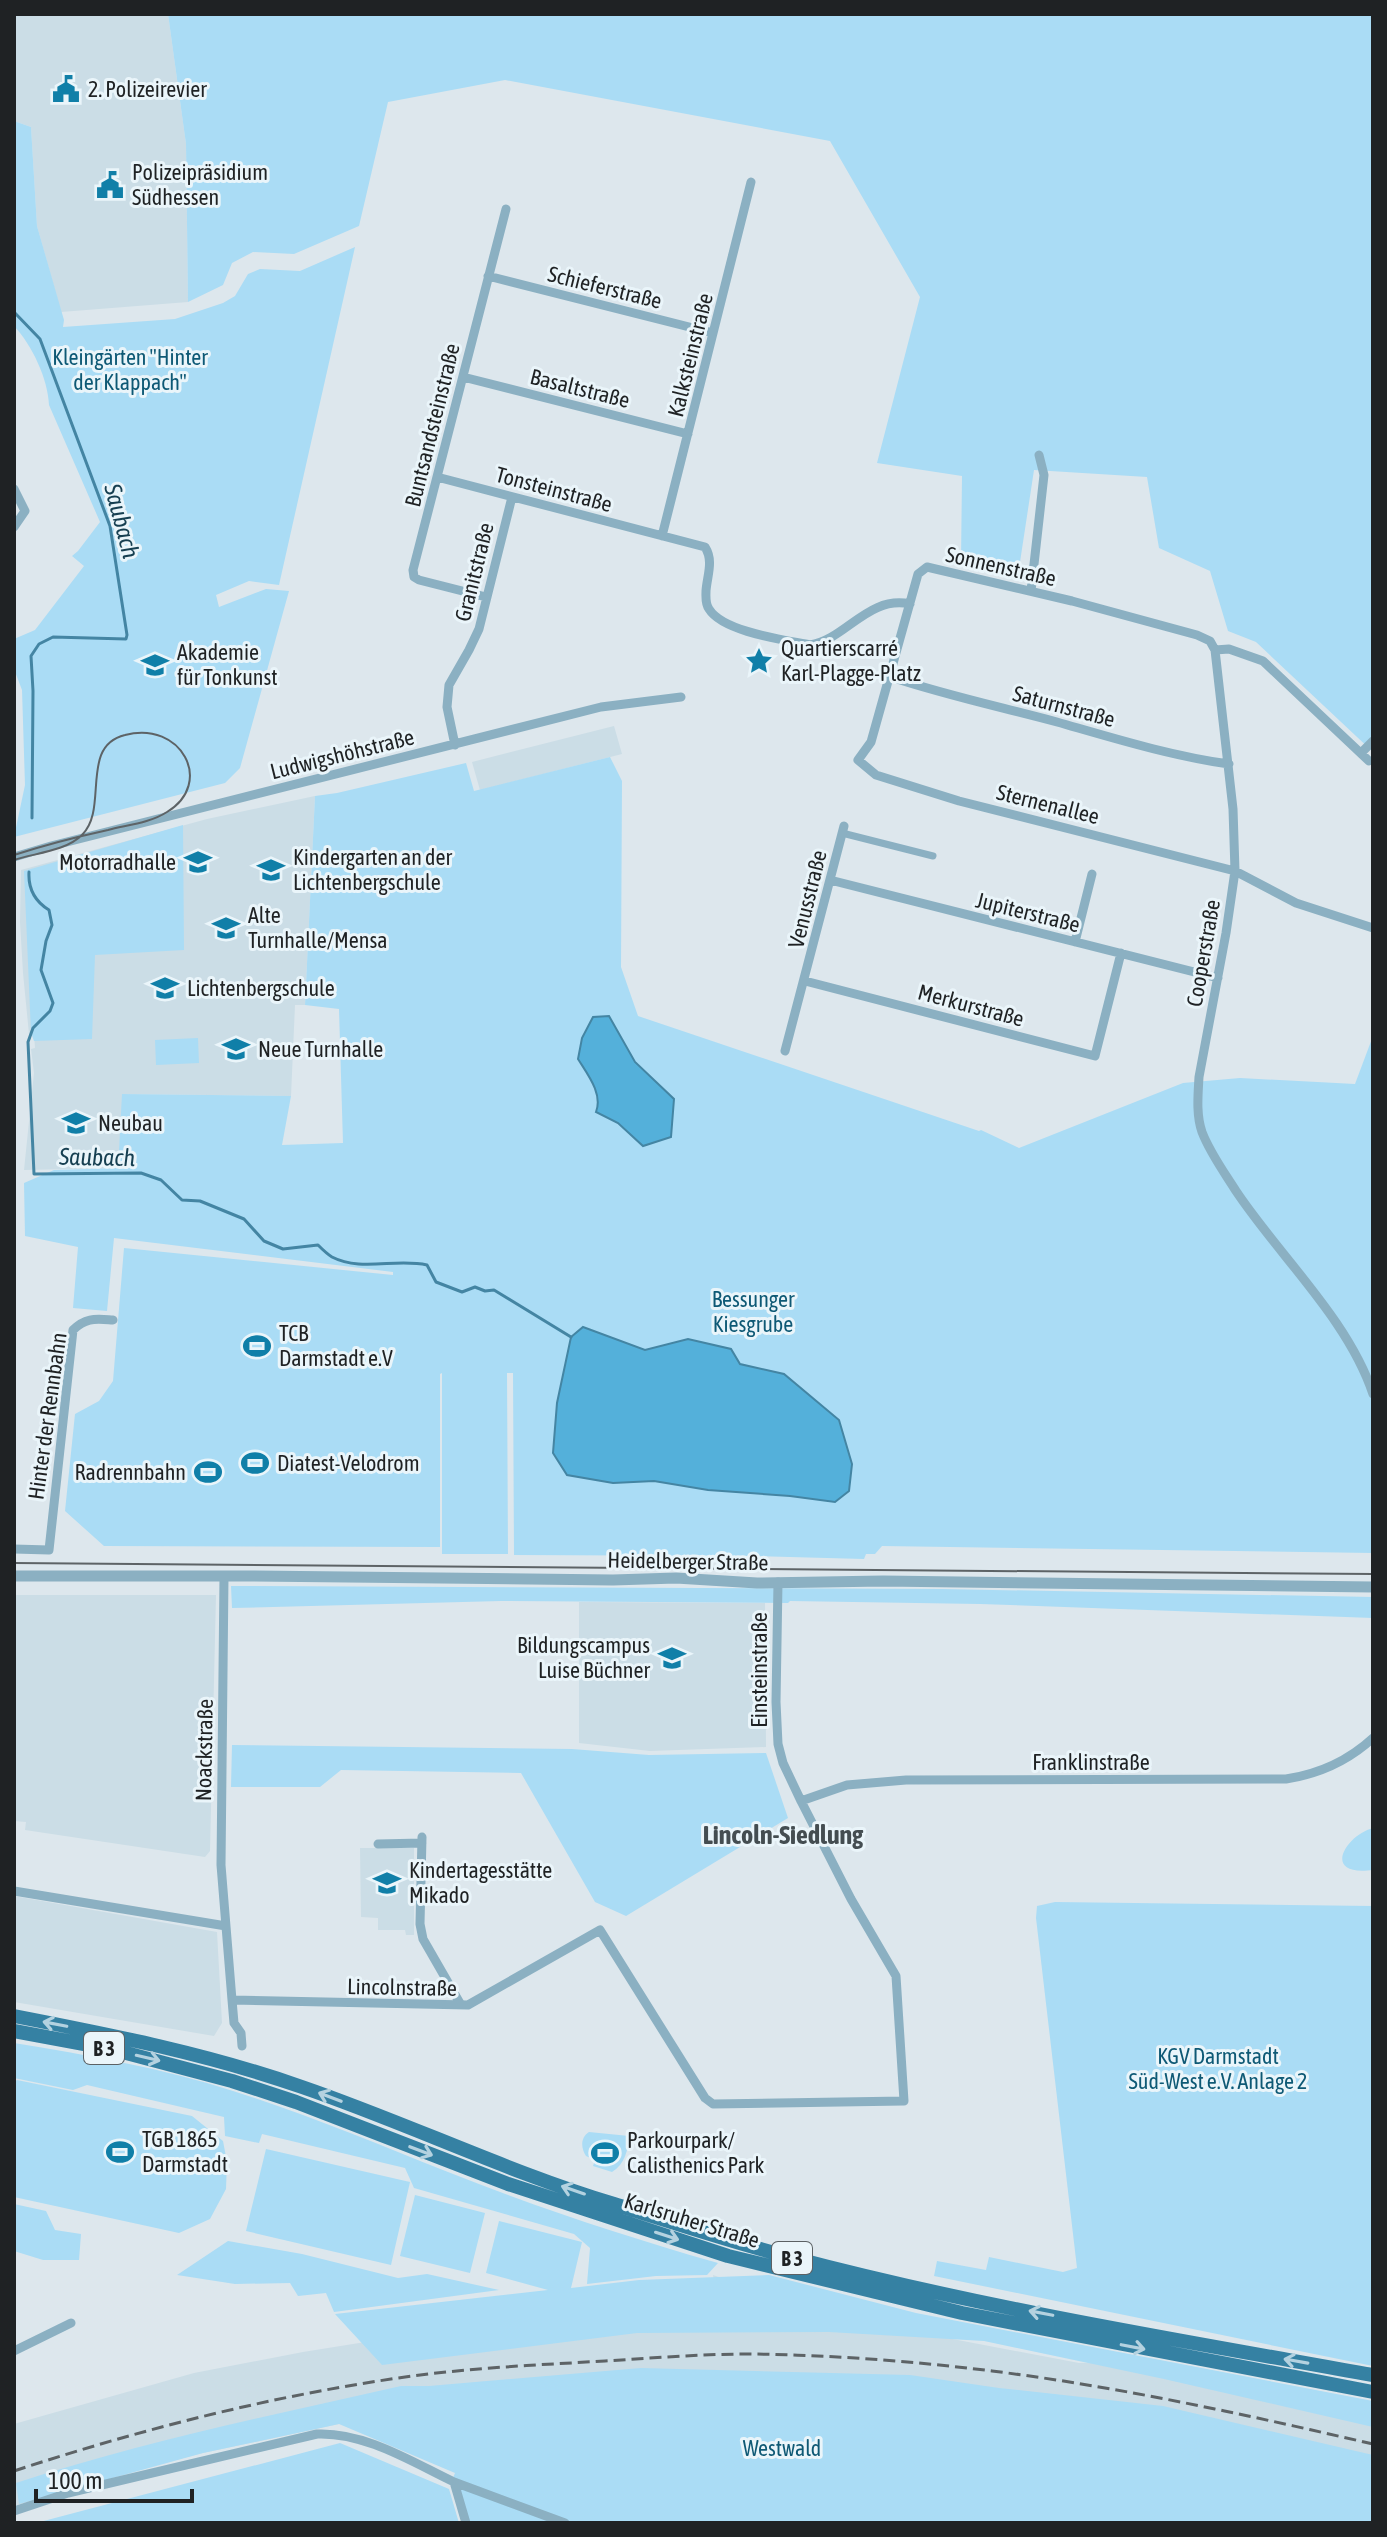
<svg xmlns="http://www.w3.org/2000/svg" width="1387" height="2537" viewBox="0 0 1387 2537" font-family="'Asap Condensed',sans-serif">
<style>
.built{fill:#cbdde6}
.green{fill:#aadcf5}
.water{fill:#54b0da;stroke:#4485a3;stroke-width:2}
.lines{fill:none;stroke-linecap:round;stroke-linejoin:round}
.stream{stroke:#4485a3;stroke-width:3}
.pedestrian{stroke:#8bb0c2;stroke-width:7}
.minor{stroke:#8bb0c2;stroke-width:9}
.tertiary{stroke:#8bb0c2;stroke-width:11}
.primary{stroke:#3581a3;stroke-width:14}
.tram{stroke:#5d6366;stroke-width:2}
.rail{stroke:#5d6366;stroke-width:3;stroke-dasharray:12 6;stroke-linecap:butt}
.oneway{stroke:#b4d2e0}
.labels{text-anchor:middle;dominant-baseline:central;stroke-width:6;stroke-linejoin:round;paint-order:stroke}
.shield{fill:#eaf5fa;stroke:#5c6164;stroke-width:2}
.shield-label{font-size:20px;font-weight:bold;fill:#1f2224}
.poi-label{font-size:22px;fill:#1f2224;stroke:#eaf5fa;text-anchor:start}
.street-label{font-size:22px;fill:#1f2224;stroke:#eaf5fa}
.park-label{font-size:22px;fill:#0e5975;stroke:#eaf5fa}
.water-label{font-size:24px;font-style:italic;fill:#163f51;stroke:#eaf5fa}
.quarter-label{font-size:26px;font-weight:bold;fill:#444d51;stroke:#eaf5fa}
</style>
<rect width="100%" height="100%" fill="#dde7ed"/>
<!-- built -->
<path class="built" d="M 14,14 L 168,14 L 186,144 L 188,302 L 61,312 L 37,226 L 31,127 L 14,121 Z
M 614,726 L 622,754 L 480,790 L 472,762 Z
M 315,796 L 305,1005 L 295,1005 L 291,1096 L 123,1094 L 118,1168 L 24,1170 L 34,1073 L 31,1049 L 35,1048 L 34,1034 L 29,1034 L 23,973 L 20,922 L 21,870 L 207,819 Z
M 14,1595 L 216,1595 L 210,1851 L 205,1857 L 25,1830 L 26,1822 L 14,1821 Z
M 579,1602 L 765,1603 L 766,1747 L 650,1751 L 579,1743 Z
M 360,1848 L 414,1848 L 414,1935 L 406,1935 L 405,1930 L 378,1930 L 378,1918 L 361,1917 Z
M 14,1896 L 217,1932 L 222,2023 L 214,2036 L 14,2002 Z
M 713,2275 L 832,2316 L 1079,2363 L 1124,2362 L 1373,2415 L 1373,2495 L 339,2424 L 203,2453 L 128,2472 L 14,2506 L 14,2424 L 194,2373 L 303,2352 L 453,2328 L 720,2316 Z"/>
<!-- green -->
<path class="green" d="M 168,14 L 1373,14 L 1373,752 L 1256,642 L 1228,631 L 1210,571 L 1159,548 L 1147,477 L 1034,470 L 1020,562 L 961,561 L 962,476 L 877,463 L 920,297 L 830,141 L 505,80 L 388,102 L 359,226 L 294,254 L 253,252 L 232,263 L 223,285 L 188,302 L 186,144 Z
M 14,121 L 31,127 L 37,226 L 64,320 L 63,327 L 175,319 L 223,303 L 235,296 L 248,274 L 260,269 L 300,271 L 355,247 L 279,585 L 249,581 L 216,595 L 219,607 L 266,589 L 289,591 L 240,768 L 225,783 L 14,837 L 25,785 L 22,690 L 14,669 L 14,639 L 35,630 L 84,566 L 72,556 L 78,551 L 100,522 L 49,405 C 48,379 32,345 14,326 Z
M 610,757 L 622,781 L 621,967 L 638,1016 L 979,1131 L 981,1130 L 1019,1148 L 1183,1083 L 1240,1078 L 1355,1084 L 1373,1036 L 1373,1553 L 882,1546 L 875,1554 L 866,1554 L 864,1559 L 748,1556 L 514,1555 L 513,1373 L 507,1373 L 508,1554 L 442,1554 L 442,1373 L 440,1374 L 440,1547 L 104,1546 L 65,1511 L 75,1414 L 99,1401 L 113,1381 L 124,1248 L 393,1275 L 393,1272 L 114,1238 L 107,1311 L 73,1308 L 78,1247 L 25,1236 L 24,1183 L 54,1170 L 118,1168 L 122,1094 L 291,1096 L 282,1145 L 343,1143 L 339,1009 L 305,1005 L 315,796 L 337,793 L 466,763 L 474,791 Z
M 183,825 L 184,950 L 95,955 L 92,1039 L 34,1041 L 31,1033 L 24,871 Z
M 198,1038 L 199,1063 L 156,1065 L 155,1040 Z
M 231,1586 L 942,1589 L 1373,1597 L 1373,1618 L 980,1604 L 790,1601 L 788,1603 L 501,1601 L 232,1608 Z
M 232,1745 L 572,1749 L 649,1755 L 766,1753 L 788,1818 L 626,1916 L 595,1902 L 521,1773 L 341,1770 L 320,1787 L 231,1787 Z
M 1373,1828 L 1373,1870 C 1320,1877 1346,1835 1373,1828 Z
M 1055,1902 L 1373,1906 L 1373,2366 L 934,2276 L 937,2261 L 986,2270 L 989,2257 L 1063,2272 L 1077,2268 L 1036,1918 L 1037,1906 Z
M 14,2043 C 87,2055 162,2068 233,2091 C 306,2114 377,2144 448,2172 C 536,2207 627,2237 718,2263 L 707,2275 L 656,2276 L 587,2284 L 590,2248 L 574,2234 L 414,2188 L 405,2168 L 262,2134 L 259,2143 L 225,2136 L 224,2117 L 87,2085 L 73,2090 L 14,2078 Z
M 17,2080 L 192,2116 L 223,2141 L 227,2162 L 226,2189 L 210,2219 L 179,2233 L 14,2197 L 14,2082 Z
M 589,2132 L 629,2136 C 628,2150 625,2164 612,2172 L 593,2166 L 595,2160 L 586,2156 C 581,2148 580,2138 589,2132 Z
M 266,2149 L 410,2182 L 391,2265 L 246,2231 Z
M 415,2195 L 485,2213 L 470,2273 L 400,2256 Z
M 14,2204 L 46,2211 L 55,2230 L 81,2234 L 79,2260 L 43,2260 L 14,2251 Z
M 499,2221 L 582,2242 L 571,2288 L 639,2280 L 769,2275 L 916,2313 L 1373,2401 L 1373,2427 L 1164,2379 L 984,2341 L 829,2332 L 637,2333 L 382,2365 L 335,2314 L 548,2290 L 486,2273 Z
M 228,2241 L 302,2254 L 398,2278 L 427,2274 L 499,2290 L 334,2312 L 326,2293 L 298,2296 L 290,2283 L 235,2284 L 177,2275 Z
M 641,2368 L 910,2375 L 999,2388 L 1163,2406 L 1373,2455 L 1373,2523 L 465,2523 L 451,2483 L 455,2473 L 339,2424 L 203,2453 L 19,2504 L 16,2483 C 142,2442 272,2415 401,2386 L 429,2386 Z
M 340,2443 L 449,2489 L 459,2523 L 36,2523 Z"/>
<!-- water -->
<path class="water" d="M 609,1016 L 635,1062 L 674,1099 L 671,1137 L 643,1146 L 618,1123 L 596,1112 C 603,1094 588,1075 578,1059 L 582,1038 L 593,1017 Z
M 583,1327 L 645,1350 L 688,1339 L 731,1349 L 740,1364 L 784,1374 L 839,1420 L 852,1464 L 849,1491 L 835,1502 L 790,1496 L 708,1490 L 654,1481 L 613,1483 L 567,1475 L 553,1453 L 557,1403 L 571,1337 Z"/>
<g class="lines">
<!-- stream -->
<path class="stream" d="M 14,312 L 40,339 L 110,526 L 127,635 L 126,639 L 53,637 L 39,644 L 31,656 L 33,691 L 32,818
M 29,872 C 28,889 36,902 49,910 L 52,925 L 46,941 L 41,970 L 53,1003 L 50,1011 L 33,1028 L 28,1042 L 34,1174 L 141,1173 L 161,1180 L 182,1200 L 200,1201 L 244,1219 L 264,1241 L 283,1249 L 318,1245 C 322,1249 327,1254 332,1257 C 361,1272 396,1258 427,1265 L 436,1282 L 462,1292 L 475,1287 L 485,1291 L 494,1290 L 571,1337"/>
<!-- pedestrian -->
<path class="pedestrian" d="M 842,833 L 933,856"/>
<!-- minor -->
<path class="minor" d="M 488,276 L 713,333
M 463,377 L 688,434
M 437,477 L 705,547 C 714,561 707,576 706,591 C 706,596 705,604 709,609 C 723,632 785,640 810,645 C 845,640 868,595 910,604
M 14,489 L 25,511 L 14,527
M 662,536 L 751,182
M 1031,591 L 1044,475 L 1039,455
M 486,597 L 419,580 L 414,577 L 413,570 L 506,209
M 1215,650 L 1229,649 L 1263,661 L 1369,761
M 891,677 C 945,695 1001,707 1057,722 C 1113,738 1171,756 1229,764
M 455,745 L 447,707 L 449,685 L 469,650 L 479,629 L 512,497
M 1361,753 L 1373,741
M 14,857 L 51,846 L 601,707 L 681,697
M 830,880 L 1218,978
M 1373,928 L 1296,903 L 1235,871 L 959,801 L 876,775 L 858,760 L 871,742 L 918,574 L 927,567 L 1072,601 L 1197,635 L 1210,641 L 1215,650 L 1233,809 L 1235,871 L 1226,933 L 1199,1077 C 1198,1095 1196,1115 1202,1132 C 1210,1153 1224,1172 1236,1191 C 1280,1257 1348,1319 1373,1394
M 1075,942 L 1092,874
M 805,981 L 1095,1056 L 1121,953
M 785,1051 L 844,826
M 14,1549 L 49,1550 L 73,1330 C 86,1317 96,1319 113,1320
M 224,1576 L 221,1865 L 232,2000 L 234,2023 L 241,2033 L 242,2046
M 801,1801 L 847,1785 L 906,1780 L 1286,1779 C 1319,1774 1348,1761 1373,1738
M 422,1837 L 420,1924 L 423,1939 L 461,2005
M 378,1844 L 422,1843
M 14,1891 L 226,1926
M 232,2000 L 468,2005 L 600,1930 L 705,2098 L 713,2104 L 904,2101 L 896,1976 L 851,1899 L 801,1801 L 783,1763 L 778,1744 L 776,1702 L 778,1582
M 14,2351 L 71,2323
M 454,2482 L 565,2523
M 14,2511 L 68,2493 L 317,2434 C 365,2432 412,2462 454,2482 L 466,2523"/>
<!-- tertiary -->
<path class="tertiary" d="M 14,1576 L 251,1576 L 613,1580 L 676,1578 L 757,1583 L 883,1581 L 1373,1587"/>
<!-- primary -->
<path class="primary" d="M 14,2016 C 112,2035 208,2054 302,2087 C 407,2123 508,2172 614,2204 C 672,2222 731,2242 790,2257 C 982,2308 1178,2340 1373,2375
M 14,2031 L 111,2049 L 232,2081 L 296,2102 L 508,2184 L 728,2256 L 962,2313 L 1373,2392"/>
<!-- tram -->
<path class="tram" d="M 14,855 C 45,845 76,837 108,830 C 127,825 150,823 167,812 C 215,783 181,720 125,735 C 79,746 109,809 82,835 C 66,851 35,853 14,860
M 14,1563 L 1373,1574"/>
<!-- rail -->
<path class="rail" d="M 14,2471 C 139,2430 267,2397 398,2378 C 466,2368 536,2365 605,2361 C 653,2358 702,2354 750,2354 C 831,2355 912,2361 992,2371 C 1121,2387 1247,2415 1373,2444"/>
</g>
<!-- one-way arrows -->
<defs><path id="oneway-shaft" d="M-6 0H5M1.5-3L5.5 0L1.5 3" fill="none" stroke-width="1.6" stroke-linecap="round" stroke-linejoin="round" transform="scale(2)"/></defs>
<g class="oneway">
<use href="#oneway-shaft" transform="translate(55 2024) rotate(-169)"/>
<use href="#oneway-shaft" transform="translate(148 2058) rotate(13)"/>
<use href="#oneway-shaft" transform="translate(330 2097) rotate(-159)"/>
<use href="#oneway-shaft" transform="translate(421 2151) rotate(21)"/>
<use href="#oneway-shaft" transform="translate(573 2190) rotate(-161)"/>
<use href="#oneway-shaft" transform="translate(667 2236) rotate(18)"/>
<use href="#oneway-shaft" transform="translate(1041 2313) rotate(-169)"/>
<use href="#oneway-shaft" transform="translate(1133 2347) rotate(11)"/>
<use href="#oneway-shaft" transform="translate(1296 2361) rotate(-170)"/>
</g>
<!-- icons -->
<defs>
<g id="civic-bare" transform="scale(2.16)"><path d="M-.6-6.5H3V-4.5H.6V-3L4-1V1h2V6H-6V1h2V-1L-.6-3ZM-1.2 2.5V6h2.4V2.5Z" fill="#107fa8" stroke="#eaf5fa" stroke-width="2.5" paint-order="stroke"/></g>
<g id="sight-bare" transform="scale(2.16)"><path d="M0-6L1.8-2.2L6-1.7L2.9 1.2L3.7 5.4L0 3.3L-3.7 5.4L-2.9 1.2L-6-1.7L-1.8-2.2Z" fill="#107fa8" stroke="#eaf5fa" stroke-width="2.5" paint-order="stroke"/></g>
<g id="school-bare" transform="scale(2.16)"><path d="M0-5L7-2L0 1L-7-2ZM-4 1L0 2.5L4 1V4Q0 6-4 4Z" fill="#107fa8" stroke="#eaf5fa" stroke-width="2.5" paint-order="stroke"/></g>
<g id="stadium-bare" transform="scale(2.16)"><path d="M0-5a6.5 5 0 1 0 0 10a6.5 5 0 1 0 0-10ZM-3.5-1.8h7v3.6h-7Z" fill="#107fa8" stroke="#eaf5fa" stroke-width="2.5" paint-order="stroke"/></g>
</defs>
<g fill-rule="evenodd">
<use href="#civic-bare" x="66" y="89"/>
<use href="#civic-bare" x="110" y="185"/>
<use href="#sight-bare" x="759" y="661"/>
<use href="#school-bare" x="155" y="665"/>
<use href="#school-bare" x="198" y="862"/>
<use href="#school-bare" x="271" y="870"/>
<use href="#school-bare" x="226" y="928"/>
<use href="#school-bare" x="165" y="988"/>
<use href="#school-bare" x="236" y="1049"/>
<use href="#school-bare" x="76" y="1123"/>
<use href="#stadium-bare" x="257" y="1346"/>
<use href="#stadium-bare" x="255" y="1463"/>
<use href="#stadium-bare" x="208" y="1472"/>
<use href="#school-bare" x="672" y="1658"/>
<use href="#school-bare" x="387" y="1883"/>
<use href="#stadium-bare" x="120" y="2152"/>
<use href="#stadium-bare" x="605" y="2153"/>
</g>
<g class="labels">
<!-- shield labels -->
<g class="shield">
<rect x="84" y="2032" width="40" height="32" rx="6"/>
<rect x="772" y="2242" width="40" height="32" rx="6"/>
</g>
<g class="shield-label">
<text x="104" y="2048">B 3</text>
<text x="792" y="2258">B 3</text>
</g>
<!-- poi labels -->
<g class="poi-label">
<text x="88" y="89">2. Polizeirevier</text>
<text x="132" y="172">Polizeipräsidium<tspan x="132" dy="25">Südhessen</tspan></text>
<text x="781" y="648">Quartierscarré<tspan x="781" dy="25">Karl-Plagge-Platz</tspan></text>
<text x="177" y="652">Akademie<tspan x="177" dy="25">für Tonkunst</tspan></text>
<text x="293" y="857">Kindergarten an der<tspan x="293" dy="25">Lichtenbergschule</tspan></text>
<text x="176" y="862" text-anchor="end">Motorradhalle</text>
<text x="248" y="915">Alte<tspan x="248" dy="25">Turnhalle/Mensa</tspan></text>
<text x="187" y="988">Lichtenbergschule</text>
<text x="258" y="1049">Neue Turnhalle</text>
<text x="98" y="1123">Neubau</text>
<text x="279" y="1333">TCB<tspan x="279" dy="25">Darmstadt e.V</tspan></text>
<text x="277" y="1463">Diatest-Velodrom</text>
<text x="186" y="1472" text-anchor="end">Radrennbahn</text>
<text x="650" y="1645" text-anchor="end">Bildungscampus<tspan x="650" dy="25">Luise Büchner</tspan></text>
<text x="409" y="1870">Kindertagesstätte<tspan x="409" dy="25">Mikado</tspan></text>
<text x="142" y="2139">TGB 1865<tspan x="142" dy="25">Darmstadt</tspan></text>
<text x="627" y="2140">Parkourpark/<tspan x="627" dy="25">Calisthenics Park</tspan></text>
</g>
<!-- street labels -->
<g class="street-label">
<text transform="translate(605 287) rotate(14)">Schieferstraße</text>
<text transform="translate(690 355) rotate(-76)">Kalksteinstraße</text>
<text transform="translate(580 388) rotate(14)">Basaltstraße</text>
<text transform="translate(432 425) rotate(-76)">Buntsandsteinstraße</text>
<text transform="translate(554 489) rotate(15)">Tonsteinstraße</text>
<text transform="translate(1001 566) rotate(13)">Sonnenstraße</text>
<text transform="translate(474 572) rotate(-76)">Granitstraße</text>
<text transform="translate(1064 706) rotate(15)">Saturnstraße</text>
<text transform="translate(342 754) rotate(-14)">Ludwigshöhstraße</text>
<text transform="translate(1048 804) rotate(14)">Sternenallee</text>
<text transform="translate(807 899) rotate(-76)">Venusstraße</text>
<text transform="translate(1028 912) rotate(14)">Jupiterstraße</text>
<text transform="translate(1203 953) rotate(-80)">Cooperstraße</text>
<text transform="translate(971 1005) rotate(15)">Merkurstraße</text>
<text transform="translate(47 1416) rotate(-82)">Hinter der Rennbahn</text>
<text transform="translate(688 1561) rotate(1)">Heidelberger Straße</text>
<text transform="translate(759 1670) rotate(-90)">Einsteinstraße</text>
<text transform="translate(204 1750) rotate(-89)">Noackstraße</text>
<text x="1091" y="1762">Franklinstraße</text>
<text transform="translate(402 1987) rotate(1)">Lincolnstraße</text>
<text transform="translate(692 2220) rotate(17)">Karlsruher Straße</text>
</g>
<!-- park labels -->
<g class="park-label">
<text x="130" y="357">Kleingärten "Hinter<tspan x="130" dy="25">der Klappach"</tspan></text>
<text x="753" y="1299">Bessunger<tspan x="753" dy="25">Kiesgrube</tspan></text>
<text x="1218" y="2056">KGV Darmstadt<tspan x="1218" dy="25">Süd-West e.V. Anlage 2</tspan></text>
<text x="782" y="2448">Westwald</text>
</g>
<!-- water labels -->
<g class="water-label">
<text transform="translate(122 521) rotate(75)">Saubach</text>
<text transform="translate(97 1157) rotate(1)">Saubach</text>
</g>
<!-- quarter labels -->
<g class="quarter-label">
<text x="783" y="1835">Lincoln-Siedlung</text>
</g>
</g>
<!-- border -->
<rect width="1387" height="2537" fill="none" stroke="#1f2224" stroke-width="32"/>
<!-- scale -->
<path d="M36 2489v12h156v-12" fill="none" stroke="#1f2224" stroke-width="4"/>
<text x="48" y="2489" font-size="24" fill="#1f2224" stroke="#eaf5fa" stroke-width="6" paint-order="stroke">100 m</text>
</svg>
